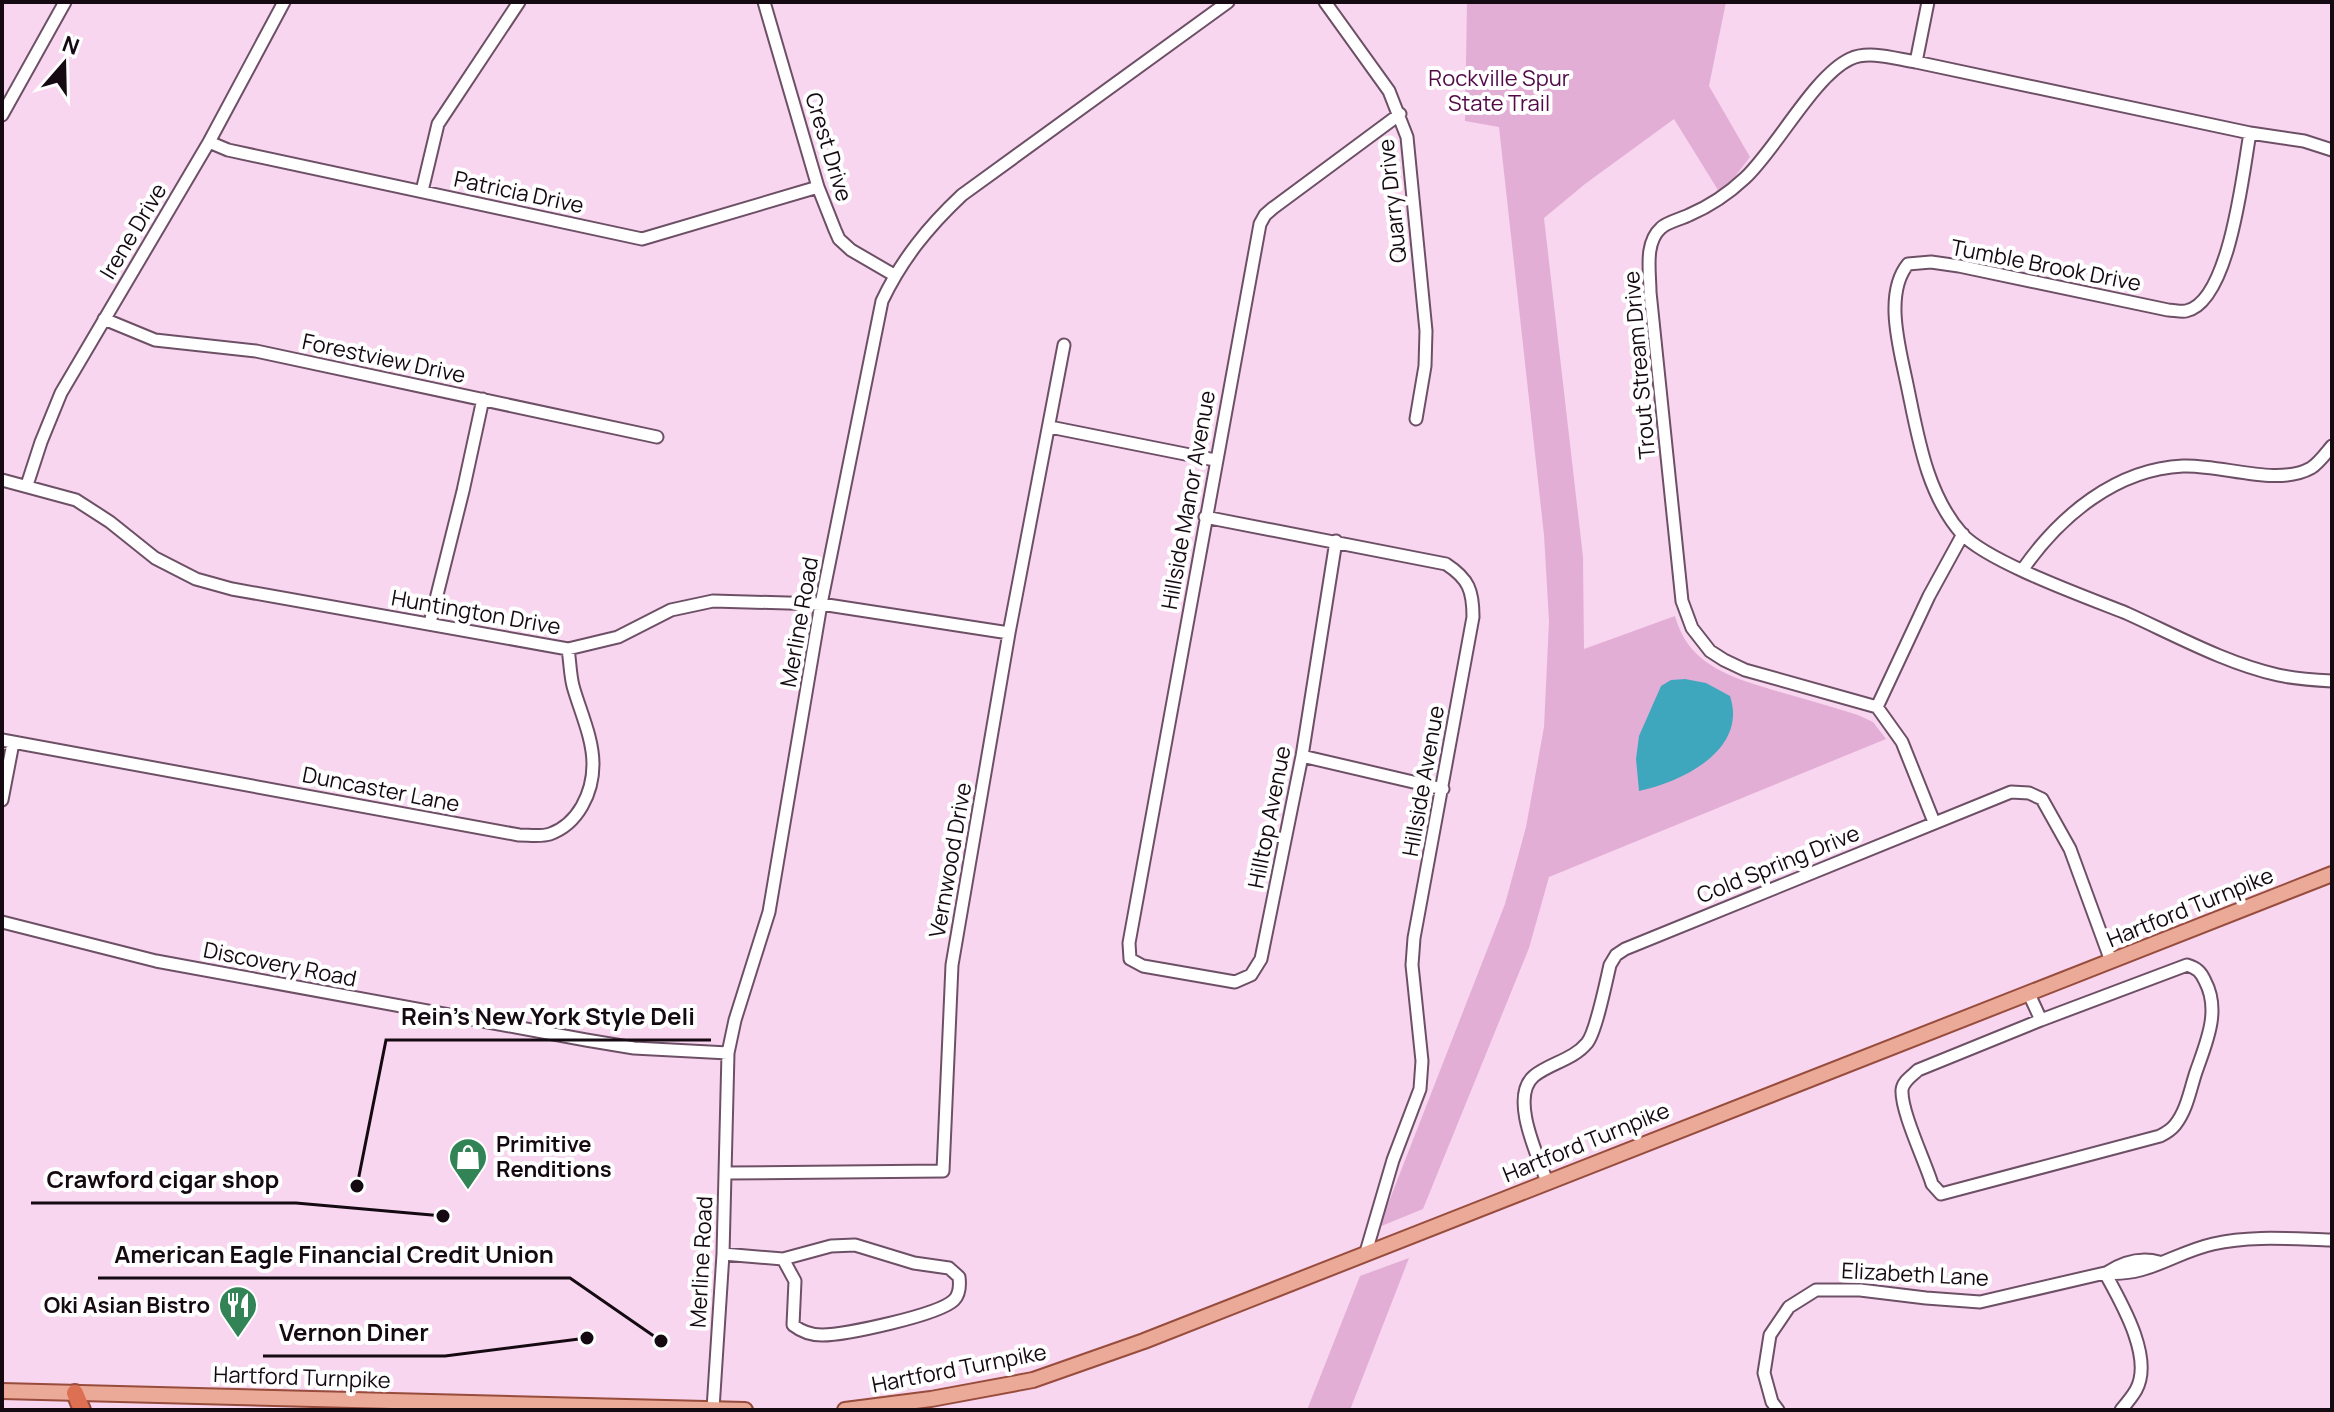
<svg xmlns="http://www.w3.org/2000/svg" width="2334" height="1412" viewBox="0 0 2334 1412" font-family="Manrope,sans-serif">
<style>
.green{fill:#e3aed5}
.water{fill:#3ea7be}
.lines{fill:none;stroke-linecap:round;stroke-linejoin:round}
.minor-casing{stroke:#6d5066;stroke-width:15}
.major-casing{stroke:#974c3c;stroke-width:18}
.highway-casing{stroke:#974c3c;stroke-width:20}
.minor{stroke:#fff;stroke-width:11}
.major{stroke:#eba997;stroke-width:14}
.highway{stroke:#dd6f52;stroke-width:16}
.labels{text-anchor:middle;dominant-baseline:central;stroke-width:8;stroke-linejoin:round;paint-order:stroke}
.park-label{font-size:22px;fill:#520947;stroke:#fff}
.street-label{font-size:22px;fill:#150a12;stroke:#fff}
.poi-label{font-size:22px;font-weight:bold;fill:#150a12;stroke:#fff;text-anchor:start}
.leader{fill:none;stroke:#150a12;stroke-width:3}
.callout-dot{fill:#150a12;stroke:#fff;stroke-width:3}
.callout-label{font-size:24px;text-anchor:middle;font-weight:bold;fill:#150a12;stroke:#fff;stroke-width:8;stroke-linejoin:round;paint-order:stroke}
</style>
<rect width="100%" height="100%" fill="#f8d6ef"/>
<!-- green -->
<path class="green" d="M 1467,2 L 1726,2 L 1709,86 L 1750,157 L 1733,179 L 1718,190 L 1674,119 L 1585,184 L 1544,218 L 1583,557 L 1584,649 L 1675,616 C 1689,667 1734,678 1780,692 C 1806,699 1832,707 1858,715 L 1873,722 L 1886,739 L 1549,877 L 1529,948 L 1423,1209 L 1379,1227 L 1505,904 L 1526,827 L 1544,727 L 1549,621 L 1544,535 L 1499,127 L 1465,121 Z
M 1409,1258 L 1350,1410 L 1307,1410 L 1360,1276 Z"/>
<!-- water -->
<path class="water" d="M 1685,679 L 1706,683 L 1730,696 C 1748,750 1682,782 1639,791 L 1636,759 L 1639,736 L 1661,686 L 1671,680 Z"/>
<g class="lines">
<!-- minor casing -->
<g class="minor-casing">
<path id="minor" d="M 764,2 L 818,187 L 835,230 L 839,239 L 851,250 L 894,275
M 1325,2 L 1389,91 L 1407,137 L 1426,331 L 1425,366 L 1416,419
M 1916,62 L 1928,2
M 2,115 L 65,2
M 2250,133 C 2243,171 2230,302 2186,311 C 2181,312 2173,310 2168,310 L 1959,266 L 1931,262 L 1908,264 C 1885,292 1898,342 1905,375 C 1917,429 1924,491 1962,534 C 1988,562 2086,597 2126,613 C 2175,635 2225,663 2278,675 C 2296,679 2313,680 2332,681
M 209,142 L 228,150 L 642,239 L 818,187
M 422,191 L 438,124 L 519,2
M 104,319 L 155,340 L 256,351 L 657,437
M 1050,427 L 1215,460
M 2,480 L 76,500 L 110,522 L 155,558 L 196,579 L 232,589 L 568,649 L 618,637 L 671,610 L 713,601 L 821,604 L 1009,633
M 27,485 L 41,442 L 61,393 L 209,142 L 284,2
M 1205,517 L 1446,564 C 1469,579 1473,591 1473,617 L 1414,938 L 1412,965 L 1422,1061 L 1420,1089 L 1393,1160 L 1366,1252
M 1336,541 L 1302,756 L 1261,959 L 1251,975 L 1235,982 L 1143,966 L 1130,959 L 1129,943 L 1260,224 L 1265,215 L 1273,208 L 1400,114
M 2023,569 C 2060,516 2116,469 2183,466 C 2221,464 2277,487 2311,468 C 2319,463 2326,453 2332,446
M 430,623 L 463,491 L 483,399
M 1877,707 L 1929,596 L 1963,534
M 2,740 L 519,835 C 529,835 541,837 550,834 C 578,824 593,793 593,764 C 593,738 580,711 573,686 C 570,674 570,661 568,649
M 1302,756 L 1443,789
M 2,800 L 13,743
M 1934,822 L 1902,742 L 1877,707 L 1745,670 L 1724,660 L 1710,651 L 1692,628 L 1682,601 L 1650,292 C 1650,272 1644,243 1661,228 C 1667,222 1681,219 1689,215 C 1710,206 1728,194 1745,178 C 1777,148 1814,76 1850,59 C 1869,50 1896,59 1916,62 L 2250,133 L 2304,141 L 2332,150
M 2,922 L 156,961 L 586,1040 L 634,1048 L 728,1053
M 2187,965 C 2197,968 2201,972 2205,981 C 2221,1011 2206,1043 2196,1072 C 2190,1090 2187,1110 2175,1125 C 2171,1130 2166,1133 2160,1136 L 1941,1194 L 1932,1184 C 1925,1161 1901,1112 1902,1090 C 1903,1081 1912,1076 1918,1070 L 2041,1020 Z
M 2029,994 L 2041,1020
M 726,1173 L 943,1171 L 952,965 L 1009,633 L 1064,345
M 1547,1182 C 1538,1156 1509,1097 1534,1076 C 1550,1063 1573,1060 1587,1043 C 1596,1032 1606,982 1610,965 L 1616,955 L 1625,949 L 2011,792 L 2029,793 L 2042,799 L 2070,849 L 2111,961
M 723,1254 L 783,1259 L 831,1246 L 855,1245 L 914,1263 L 949,1268 L 959,1277 C 960,1285 960,1294 954,1300 C 939,1315 845,1335 822,1335 C 811,1335 802,1332 793,1325 L 795,1281 L 783,1259
M 2105,1273 C 2121,1302 2154,1358 2136,1390 C 2132,1397 2126,1404 2121,1410
M 2106,1273 C 2123,1262 2141,1257 2159,1262
M 713,1409 L 723,1254 L 728,1053 L 735,1020 L 769,912 L 821,604 L 882,301 C 902,259 928,227 962,195 L 1228,2
M 1778,1410 L 1772,1402 L 1764,1373 L 1770,1335 L 1789,1307 L 1816,1290 L 1860,1290 L 1926,1298 L 1980,1302 L 2105,1273 C 2148,1277 2173,1253 2213,1244 C 2251,1235 2293,1239 2332,1240"/>
</g>
<!-- major casing -->
<g class="major-casing">
<path id="major" d="M 2,1391 L 745,1410
M 845,1410 L 931,1399 L 1033,1380 L 1144,1341 L 2332,874"/>
</g>
<!-- highway casing -->
<g class="highway-casing">
<path id="highway" d="M 75,1393 L 82,1410"/>
</g>
<!-- minor -->
<use href="#minor" class="minor"/>
<!-- major -->
<use href="#major" class="major"/>
<!-- highway -->
<use href="#highway" class="highway"/>
</g>
<!-- icons -->
<defs>
<g id="shop-pin" transform="scale(2)"><path d="M0 17L-7.5 6A9.5 9.5 0 1 1 7.5 6Z" fill="#328456" stroke="#fff"/><path d="M-5-2.5h2.3a2.7 3.5 0 0 1 5.4 0H5L5.5 6h-11ZM-1.5-2.5h3a1.5 2.3 0 0 0-3 0Z" fill="#fff"/></g>
<g id="restaurant-pin" transform="scale(2)"><path d="M0 17L-7.5 6A9.5 9.5 0 1 1 7.5 6Z" fill="#328456" stroke="#fff"/><path d="M-5-6h1v4h1v-4h1v4h1v-4h1v5L-1.5 .5V6h-2V.5L-5-1ZM5-6V6H3V1.5H1.5Q1.5-4 5-6Z" fill="#fff"/></g>
</defs>
<g fill-rule="evenodd">
<use href="#shop-pin" x="468" y="1157"/>
<use href="#restaurant-pin" x="238" y="1305"/>
</g>
<g class="labels">
<!-- park labels -->
<g class="park-label">
<text x="1499" y="78">Rockville Spur<tspan x="1499" dy="25">State Trail</tspan></text>
</g>
<!-- street labels -->
<g class="street-label">
<text transform="translate(829 147) rotate(73)">Crest Drive</text>
<text transform="translate(519 192) rotate(12)">Patricia Drive</text>
<text transform="translate(1392 201) rotate(-96)">Quarry Drive</text>
<text transform="translate(133 231) rotate(-59)">Irene Drive</text>
<text transform="translate(2046 265) rotate(11)">Tumble Brook Drive</text>
<text transform="translate(384 358) rotate(12)">Forestview Drive</text>
<text transform="translate(1639 365) rotate(-95)">Trout Stream Drive</text>
<text transform="translate(1188 500) rotate(-80)">Hillside Manor Avenue</text>
<text transform="translate(476 612) rotate(10)">Huntington Drive</text>
<text transform="translate(799 622) rotate(-80)">Merline Road</text>
<text transform="translate(1423 781) rotate(-80)">Hillside Avenue</text>
<text transform="translate(381 789) rotate(11)">Duncaster Lane</text>
<text transform="translate(1269 817) rotate(-79)">Hilltop Avenue</text>
<text transform="translate(950 860) rotate(-80)">Vernwood Drive</text>
<text transform="translate(1778 864) rotate(-22)">Cold Spring Drive</text>
<text transform="translate(2190 907) rotate(-22)">Hartford Turnpike</text>
<text transform="translate(280 964) rotate(11)">Discovery Road</text>
<text transform="translate(1586 1142) rotate(-22)">Hartford Turnpike</text>
<text transform="translate(701 1262) rotate(-87)">Merline Road</text>
<text transform="translate(1915 1274) rotate(3)">Elizabeth Lane</text>
<text transform="translate(959 1368) rotate(-11)">Hartford Turnpike</text>
<text transform="translate(302 1377) rotate(2)">Hartford Turnpike</text>
</g>
<!-- poi labels -->
<g class="poi-label">
<text x="496" y="1144">Primitive<tspan x="496" dy="25">Renditions</tspan></text>
<text x="210" y="1305" text-anchor="end">Oki Asian Bistro</text>
</g>
</g>
<!-- callouts -->
<path class="leader" d="M357 1186L386 1040H711M443 1216L296 1203H31M661 1341L570 1278H98M587 1338L445 1356H263"/>
<g class="callout-dot">
<circle cx="357" cy="1186" r="8"/>
<circle cx="443" cy="1216" r="8"/>
<circle cx="661" cy="1341" r="8"/>
<circle cx="587" cy="1338" r="8"/>
</g>
<g class="callout-label">
<text x="548" y="1025">Rein's New York Style Deli</text>
<text x="163" y="1188">Crawford cigar shop</text>
<text x="334" y="1263">American Eagle Financial Credit Union</text>
<text x="354" y="1341">Vernon Diner</text>
</g>
<!-- border -->
<rect width="2334" height="1412" fill="none" stroke="#150a12" stroke-width="8"/>
<!-- north arrow -->
<g transform="translate(64 64) rotate(20)" stroke="#ffffff" stroke-width="6" paint-order="stroke">
<path d="M0-6L14 30L0 20L-14 30Z" fill="#150a12"/>
<text y="-12" font-size="22" font-weight="bold" text-anchor="middle" fill="#150a12">N</text>
</g>
</svg>
